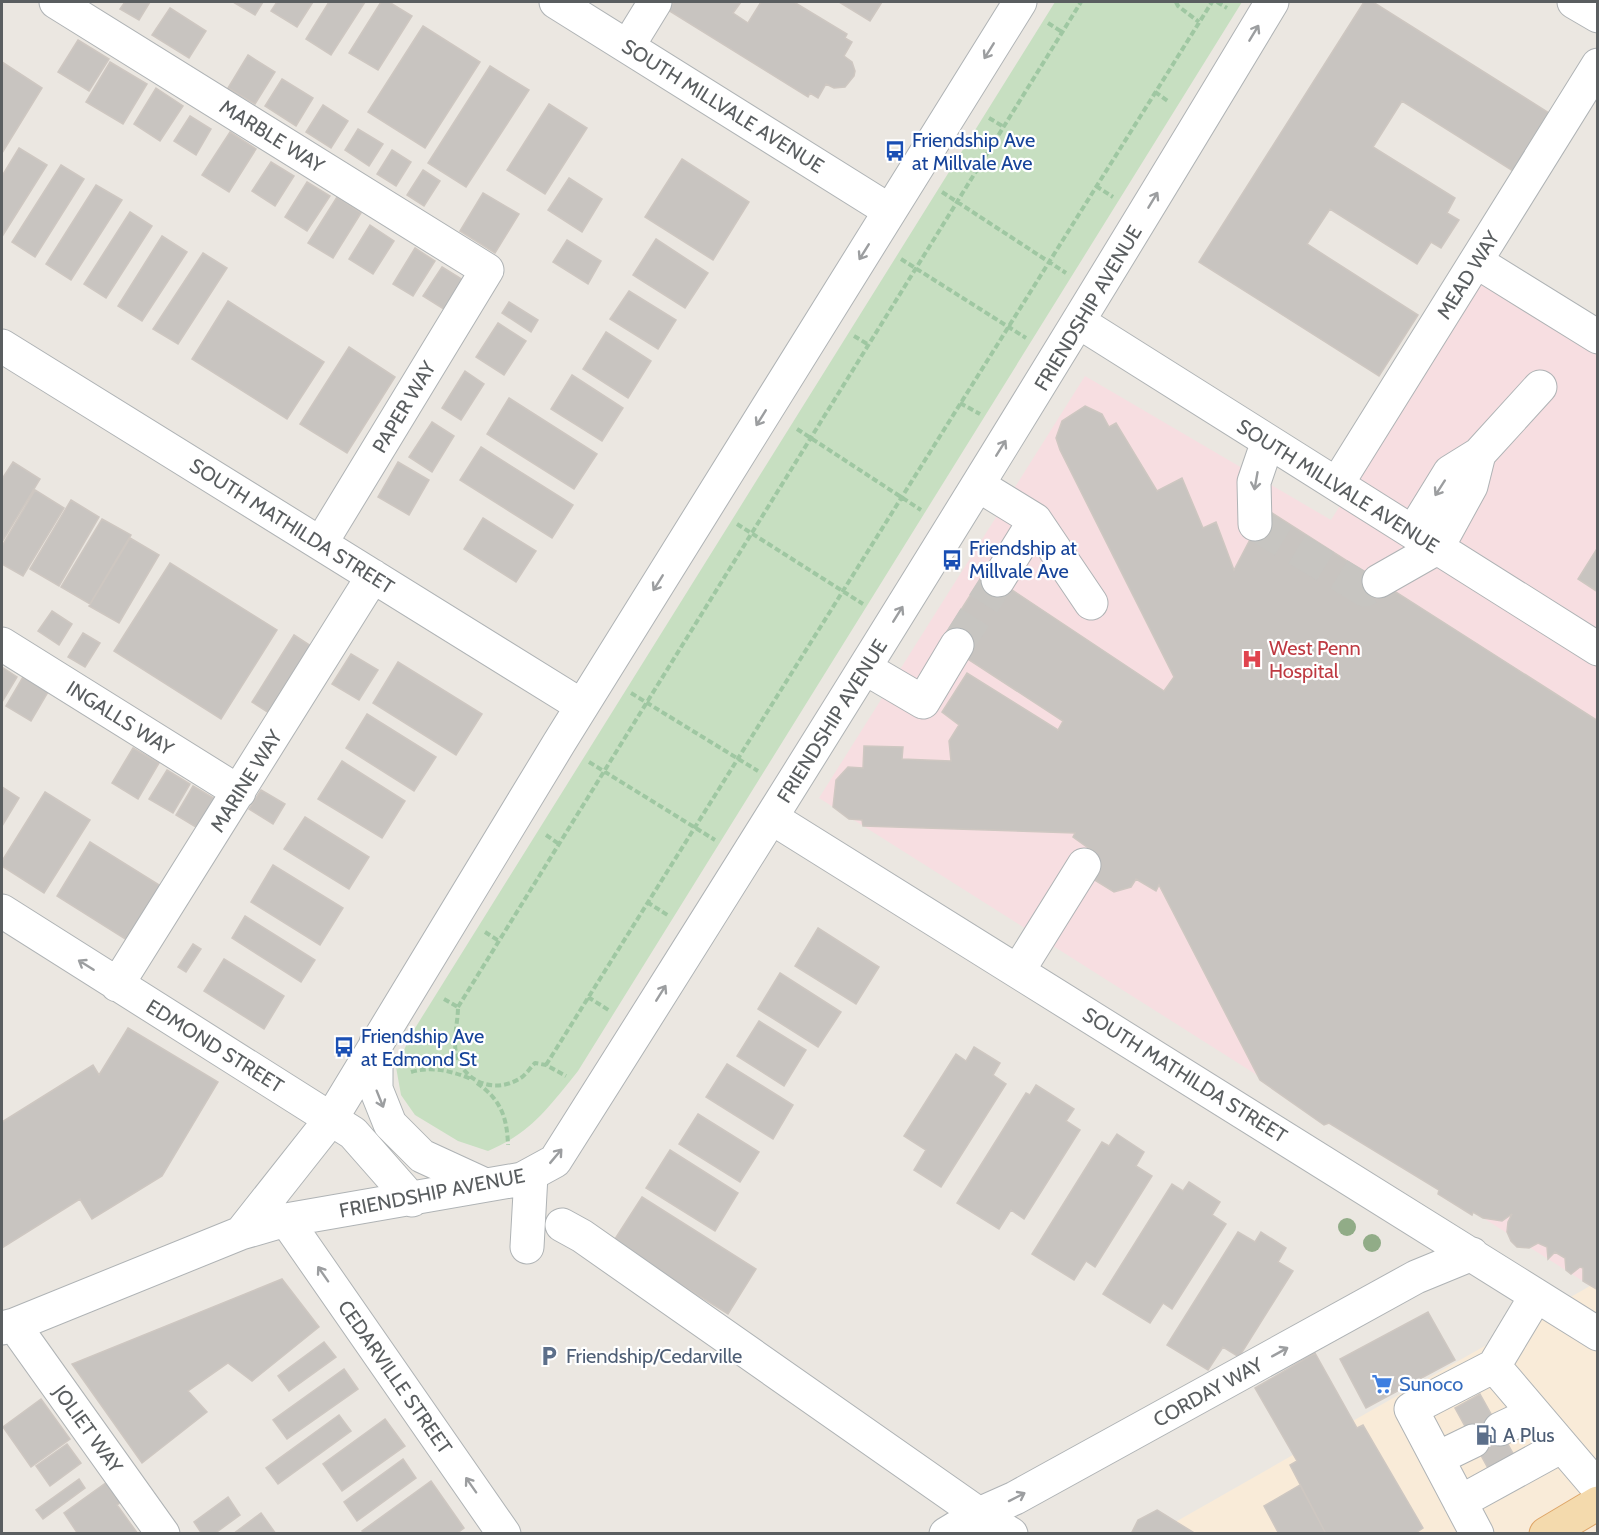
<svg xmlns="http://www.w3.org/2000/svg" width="1599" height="1535" viewBox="0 0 1599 1535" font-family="Cabin,sans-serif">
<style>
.commercial{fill:#f9ebd8}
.medical{fill:#f7dee1}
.green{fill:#c7dfc1}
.building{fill:#c8c4c0;stroke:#cec7c1;stroke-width:1.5}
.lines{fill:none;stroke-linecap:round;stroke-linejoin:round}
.minor-tunnel{stroke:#c7c5c1;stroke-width:33;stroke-dasharray:33 16;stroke-linecap:butt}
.minor-casing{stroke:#afb3b5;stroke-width:35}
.major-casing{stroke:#dea567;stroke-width:35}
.path{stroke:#9fc7a2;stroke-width:4;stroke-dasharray:6 3;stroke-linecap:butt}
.minor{stroke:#fff;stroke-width:33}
.major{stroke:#f4daad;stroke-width:33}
.tree{fill:#91ac87}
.oneway{stroke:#9c9ea0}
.labels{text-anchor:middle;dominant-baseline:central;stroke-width:4.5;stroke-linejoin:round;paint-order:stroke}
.street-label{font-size:20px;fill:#5a5e60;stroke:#fff}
.transit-label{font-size:20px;fill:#164399;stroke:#fff;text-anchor:start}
.health-label{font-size:20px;fill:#be3a42;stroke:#fff;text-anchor:start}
.service-label{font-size:20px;fill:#4e5e75;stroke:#fff;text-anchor:start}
.shop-label{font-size:20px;fill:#366cbe;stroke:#fff;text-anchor:start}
</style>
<rect width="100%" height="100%" fill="#ebe7e1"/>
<!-- commercial -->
<path class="commercial" d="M 1597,1282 L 1597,1533 L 1156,1533 Z"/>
<!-- medical -->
<path class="medical" d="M 1481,281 L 1597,354 L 1597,1290 L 819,798 L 1085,376 L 1331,520 Z"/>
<!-- green -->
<path class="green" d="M 1055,2 L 1242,2 L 578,1071 C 548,1108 532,1132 488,1151 L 458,1141 L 415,1115 L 401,1095 L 396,1067 L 412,1033 Z"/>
<!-- building -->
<path class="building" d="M 125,2 L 150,2 L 139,20 L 120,9 Z
M 233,2 L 263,2 L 255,15 Z
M 277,2 L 313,2 L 297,27 L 271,11 Z
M 329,2 L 365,2 L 331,55 L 306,39 Z
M 381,2 L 389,2 L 412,16 L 378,70 L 349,53 Z
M 674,2 L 741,2 L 733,13 L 748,23 L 761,2 L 794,2 L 847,34 L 845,38 L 852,42 L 844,56 L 852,62 L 855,71 L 854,76 L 845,87 L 834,88 L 826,84 L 818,98 L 810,93 L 808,97 L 668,10 Z
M 839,2 L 882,2 L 870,21 Z
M 1364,2 L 1373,2 L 1549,113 L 1513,171 L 1402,101 L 1373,147 L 1455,198 L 1447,213 L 1459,220 L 1441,248 L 1431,242 L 1417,264 L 1330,209 L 1307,244 L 1418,315 L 1379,376 L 1199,262 Z
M 170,8 L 206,31 L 189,58 L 152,35 Z
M 423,26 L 480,62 L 425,148 L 368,112 Z
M 78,40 L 109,59 L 89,91 L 58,72 Z
M 248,55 L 275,72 L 255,104 L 228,88 Z
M 2,62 L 42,88 L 2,153 Z
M 110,62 L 147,84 L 123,124 L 86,102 Z
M 490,66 L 529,90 L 466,187 L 428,163 Z
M 282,79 L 313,98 L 296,126 L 265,106 Z
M 156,88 L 183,106 L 160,141 L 134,124 Z
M 549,104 L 587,128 L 545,194 L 507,170 Z
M 323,105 L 348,121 L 331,148 L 306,132 Z
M 190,116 L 211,129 L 196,155 L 174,141 Z
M 358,129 L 383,144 L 369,166 L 345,150 Z
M 230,132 L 256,149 L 229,192 L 202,175 Z
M 19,148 L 47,165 L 3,235 L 2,234 L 2,176 Z
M 392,150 L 411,162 L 396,186 L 377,174 Z
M 682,159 L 749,202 L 713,260 L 645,217 Z
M 271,162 L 294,176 L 275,206 L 252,191 Z
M 61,165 L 84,179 L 35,257 L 12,242 Z
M 423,170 L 440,181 L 424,206 L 407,195 Z
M 569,178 L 602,199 L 582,232 L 548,210 Z
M 307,182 L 330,196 L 307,231 L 285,217 Z
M 96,185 L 122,200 L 71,280 L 46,264 Z
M 483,193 L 519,214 L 495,253 L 460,231 Z
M 337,197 L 361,213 L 333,258 L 308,243 Z
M 130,212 L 152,226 L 106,298 L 84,284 Z
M 370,225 L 394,241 L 373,274 L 349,259 Z
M 162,236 L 187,252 L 142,321 L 118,306 Z
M 656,239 L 708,273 L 685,308 L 633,275 Z
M 567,240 L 601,261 L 588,284 L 553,262 Z
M 415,248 L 435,261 L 413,296 L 393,284 Z
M 203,253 L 227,268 L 178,344 L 153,329 Z
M 442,267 L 468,283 L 450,313 L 423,296 Z
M 629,291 L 676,320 L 658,349 L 610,319 Z
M 228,301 L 324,362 L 287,419 L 192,359 Z
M 509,302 L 538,320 L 531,332 L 502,313 Z
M 498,323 L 526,341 L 504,375 L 476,357 Z
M 606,332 L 651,361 L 628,398 L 583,369 Z
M 349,347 L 395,377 L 347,453 L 300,424 Z
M 465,371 L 484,384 L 461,420 L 442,408 Z
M 572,375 L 623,408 L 602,441 L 551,409 Z
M 509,398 L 597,454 L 574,489 L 487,434 Z
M 1085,406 L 1102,414 L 1109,427 L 1116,423 L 1157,491 L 1182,478 L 1203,528 L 1216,522 L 1234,570 L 1266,509 L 1598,721 L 1598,1290 L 1583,1281 L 1583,1268 L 1580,1267 L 1571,1274 L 1566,1270 L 1565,1258 L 1555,1252 L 1548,1259 L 1547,1247 L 1538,1243 L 1529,1248 L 1517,1247 L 1511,1241 L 1507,1232 L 1508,1222 L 1512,1214 L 1502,1221 L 1483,1218 L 1473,1212 L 1472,1215 L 1438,1194 L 1439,1190 L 1329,1123 L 1324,1125 L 1260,1080 L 1159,885 L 1156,891 L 1136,879 L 1131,887 L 1114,892 L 1093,879 L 1087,858 L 1091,850 L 1073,837 L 1075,833 L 863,826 L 862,820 L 849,819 L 833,807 L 836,780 L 848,767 L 863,768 L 864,746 L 903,747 L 902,759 L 951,761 L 949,741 L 959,725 L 942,712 L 967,673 L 1058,730 L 1063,721 L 963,656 L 945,635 L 985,572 L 1164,691 L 1174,677 L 1060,450 L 1056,438 L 1062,421 Z
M 432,422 L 454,436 L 432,472 L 409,457 Z
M 481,447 L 573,505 L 552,538 L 460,480 Z
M 13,462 L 40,479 L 2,542 L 2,479 Z
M 398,462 L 429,480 L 409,515 L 378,497 Z
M 35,490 L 64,508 L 23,576 L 2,564 L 2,546 Z
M 71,500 L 99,517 L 59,586 L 30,569 Z
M 483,518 L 536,551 L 516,582 L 464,549 Z
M 102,519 L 131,535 L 90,604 L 61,587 Z
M 130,538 L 159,555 L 119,623 L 89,606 Z
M 1598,547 L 1598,592 L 1578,579 Z
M 170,563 L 277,630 L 221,719 L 114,651 Z
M 52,611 L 72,624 L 59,645 L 38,631 Z
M 83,633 L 100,643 L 85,667 L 68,657 Z
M 294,635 L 311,646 L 269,713 L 252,702 Z
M 351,654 L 378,670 L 359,700 L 332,684 Z
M 398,662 L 482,714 L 456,755 L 373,703 Z
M 2,667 L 17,677 L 2,702 Z
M 23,677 L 48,692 L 31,721 L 6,706 Z
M 367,714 L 436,757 L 414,791 L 346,748 Z
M 133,748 L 159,763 L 138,799 L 112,783 Z
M 342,761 L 405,801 L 382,838 L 318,799 Z
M 167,770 L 190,784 L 173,813 L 149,799 Z
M 193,786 L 222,803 L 204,832 L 176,815 Z
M 2,787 L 19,798 L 2,826 Z
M 261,790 L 285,804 L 273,824 L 249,809 Z
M 45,792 L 90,820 L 44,893 L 2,866 L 2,861 Z
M 305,817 L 369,857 L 349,889 L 284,849 Z
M 90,842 L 172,893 L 138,947 L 57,896 Z
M 273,865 L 343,908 L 320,945 L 251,902 Z
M 245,916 L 315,960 L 301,982 L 232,938 Z
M 818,928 L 879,967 L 856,1004 L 795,966 Z
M 193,944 L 201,949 L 186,972 L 178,967 Z
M 224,959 L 284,996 L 264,1029 L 204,991 Z
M 780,973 L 841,1012 L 818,1047 L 758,1009 Z
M 759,1021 L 806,1050 L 784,1086 L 737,1056 Z
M 128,1028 L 218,1082 L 162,1176 L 92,1219 L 80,1199 L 2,1248 L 2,1122 L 93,1065 L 99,1075 Z
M 974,1047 L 1000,1063 L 993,1075 L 1006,1084 L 941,1187 L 914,1170 L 926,1150 L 904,1136 L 956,1054 L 966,1061 Z
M 727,1064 L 793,1105 L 773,1139 L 706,1097 Z
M 1036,1085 L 1074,1109 L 1066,1121 L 1080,1130 L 1024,1219 L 1011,1210 L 999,1229 L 957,1203 L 1026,1093 L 1030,1095 Z
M 698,1114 L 759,1152 L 740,1182 L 679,1144 Z
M 1117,1134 L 1144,1152 L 1136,1166 L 1152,1176 L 1095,1267 L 1086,1261 L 1074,1280 L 1032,1254 L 1102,1142 L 1109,1146 Z
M 670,1150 L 738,1193 L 715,1231 L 646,1188 Z
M 1189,1182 L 1220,1202 L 1212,1215 L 1226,1224 L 1172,1309 L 1163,1303 L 1150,1323 L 1103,1294 L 1172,1184 L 1183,1191 Z
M 642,1197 L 756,1269 L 728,1314 L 613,1242 Z
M 1238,1232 L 1255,1242 L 1261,1232 L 1286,1248 L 1278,1262 L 1293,1271 L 1239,1357 L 1223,1347 L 1208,1370 L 1167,1345 Z
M 282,1279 L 319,1327 L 252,1381 L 228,1363 L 188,1391 L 207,1412 L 142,1463 L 72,1364 Z
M 1428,1312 L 1455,1360 L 1366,1408 L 1340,1359 Z
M 324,1342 L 336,1357 L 289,1391 L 278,1376 Z
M 1315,1353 L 1357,1428 L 1363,1425 L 1423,1528 L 1414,1534 L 1326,1534 L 1290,1465 L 1297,1461 L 1255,1388 Z
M 344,1369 L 358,1389 L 287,1439 L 273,1420 Z
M 1480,1394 L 1515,1457 L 1489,1470 L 1455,1408 Z
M 41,1399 L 70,1439 L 31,1467 L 3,1427 Z
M 339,1415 L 351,1431 L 278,1484 L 266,1468 Z
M 385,1419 L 405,1446 L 342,1491 L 323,1464 Z
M 67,1444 L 81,1463 L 50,1486 L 36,1466 Z
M 403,1459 L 416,1478 L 357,1521 L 344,1502 Z
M 79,1479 L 85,1488 L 43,1519 L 36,1510 Z
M 431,1481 L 464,1528 L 456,1534 L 364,1534 L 362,1531 Z
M 107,1482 L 121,1502 L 117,1505 L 138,1534 L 78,1534 L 64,1513 Z
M 1300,1485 L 1326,1534 L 1279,1534 L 1264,1506 Z
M 228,1497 L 240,1515 L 214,1534 L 202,1534 L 194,1522 Z
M 1157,1510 L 1196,1534 L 1131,1534 L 1138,1520 Z
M 261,1513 L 276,1534 L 233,1534 Z"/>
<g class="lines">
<!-- minor-tunnel -->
<path class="minor-tunnel" d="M 1255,524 L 1365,590 L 1379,581
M 957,645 L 998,580"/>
<!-- minor casing -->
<g class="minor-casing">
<path id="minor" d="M 56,2 L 487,270 L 321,543
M 556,2 L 890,211
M 1574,2 L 1598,16
M 628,46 L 655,2
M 1477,262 L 1598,337
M 1079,322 L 1598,649
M 2,346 L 582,706
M 1337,484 L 1598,65
M 978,485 L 1035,520 L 998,580
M 1035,520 L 1091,603
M 1255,524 L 1254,482 L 1268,441
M 1413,532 L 1450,472 L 1479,454 L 1540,387
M 1379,581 L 1437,548 L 1471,486 L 1479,454
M 2,644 L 239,792
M 865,668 L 923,702 L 957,645
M 772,818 L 1598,1334
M 2,911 L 353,1133 L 412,1200
M 1018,971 L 1084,865
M 117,985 L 373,576
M 376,1043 L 376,1089 L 390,1124 L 422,1156 L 485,1185
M 286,1220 L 504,1534
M 562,1225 L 582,1236 L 979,1514 L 1011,1534
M 241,1233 L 331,1119 L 559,743 L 1020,2
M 527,1247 L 531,1175
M 14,1325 L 163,1534
M 2,1328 L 14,1325 L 241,1233 L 286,1220 L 522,1179 L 555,1161 C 798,777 1038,391 1272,2
M 1494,1366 L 1536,1296
M 1500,1429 L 1534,1413
M 1438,1458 L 1473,1441
M 1460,1502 L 1562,1446
M 946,1534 L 979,1514 L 1015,1498 L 1416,1277 L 1472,1254
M 1477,1534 L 1411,1409 L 1494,1366 L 1598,1488"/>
</g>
<!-- major casing -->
<g class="major-casing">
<path id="major" d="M 1546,1534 L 1598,1503"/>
</g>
<!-- path -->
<path class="path" d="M 1176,2 L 1178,6 L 1199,22
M 1217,2 L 1227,8
M 1048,23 L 1062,32
M 1155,92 L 1169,102
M 989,118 L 1004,127
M 1096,186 L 1113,197
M 942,192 L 1066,273
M 901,259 L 1026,338
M 854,336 L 869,345
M 960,403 L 980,414
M 797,429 L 921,510
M 737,524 L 863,604
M 631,693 L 758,771
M 589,762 L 715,840
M 546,835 L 559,844
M 647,902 L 669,916
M 485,932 L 499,941
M 588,997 L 610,1011
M 444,999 L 458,1007 C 458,1022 453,1038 456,1053 C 463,1082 494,1094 519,1079 C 525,1076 530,1068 535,1063 L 546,1065 L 566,1076
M 458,1007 L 1081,2
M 546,1065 L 1212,2
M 411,1072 C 432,1066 452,1071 471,1079
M 477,1083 C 501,1100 507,1117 508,1145"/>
<!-- minor -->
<use href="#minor" class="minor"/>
<!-- major -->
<use href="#major" class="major"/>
</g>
<!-- trees -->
<g class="tree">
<circle cx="1347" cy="1227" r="9"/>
<circle cx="1372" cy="1243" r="9"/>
</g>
<!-- one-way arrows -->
<defs><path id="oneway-shaft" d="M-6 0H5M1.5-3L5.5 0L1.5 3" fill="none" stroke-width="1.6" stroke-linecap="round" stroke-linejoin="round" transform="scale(1.5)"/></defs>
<g class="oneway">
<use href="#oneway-shaft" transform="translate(1254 33) rotate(-59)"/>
<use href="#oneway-shaft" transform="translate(989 51) rotate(122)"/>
<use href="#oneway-shaft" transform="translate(1153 200) rotate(-59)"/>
<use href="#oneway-shaft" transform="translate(864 252) rotate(122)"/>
<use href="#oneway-shaft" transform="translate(761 418) rotate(122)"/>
<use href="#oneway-shaft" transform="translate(1001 448) rotate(-58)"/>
<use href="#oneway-shaft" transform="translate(1256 481) rotate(100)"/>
<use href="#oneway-shaft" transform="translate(1440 488) rotate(123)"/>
<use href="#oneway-shaft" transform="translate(658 583) rotate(122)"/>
<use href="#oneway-shaft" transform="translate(898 614) rotate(-58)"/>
<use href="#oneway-shaft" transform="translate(86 965) rotate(-148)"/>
<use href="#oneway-shaft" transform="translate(661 993) rotate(-58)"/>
<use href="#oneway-shaft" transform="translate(380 1099) rotate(68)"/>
<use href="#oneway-shaft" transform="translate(556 1156) rotate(-50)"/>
<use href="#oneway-shaft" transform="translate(323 1274) rotate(-125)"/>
<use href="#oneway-shaft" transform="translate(1280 1352) rotate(-29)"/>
<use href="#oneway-shaft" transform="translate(471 1485) rotate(-125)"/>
<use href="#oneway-shaft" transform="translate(1017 1497) rotate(-27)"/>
</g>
<!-- icons -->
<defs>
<g id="bus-bare" transform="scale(1.62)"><path d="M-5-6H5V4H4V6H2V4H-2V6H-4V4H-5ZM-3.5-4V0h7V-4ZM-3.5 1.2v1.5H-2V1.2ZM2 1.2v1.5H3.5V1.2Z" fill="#1a4fb4" stroke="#fff" stroke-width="2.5" paint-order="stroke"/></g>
<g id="hospital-bare" transform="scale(1.62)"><path d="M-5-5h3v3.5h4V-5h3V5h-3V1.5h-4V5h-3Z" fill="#e0444e" stroke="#fff" stroke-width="2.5" paint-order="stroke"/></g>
<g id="parking-bare" transform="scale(1.62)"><path d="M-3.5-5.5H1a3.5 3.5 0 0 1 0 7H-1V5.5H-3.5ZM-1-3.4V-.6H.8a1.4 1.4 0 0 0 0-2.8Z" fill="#5c6f8a" stroke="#fff" stroke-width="2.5" paint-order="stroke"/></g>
<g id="supermarket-bare" transform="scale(1.62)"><path d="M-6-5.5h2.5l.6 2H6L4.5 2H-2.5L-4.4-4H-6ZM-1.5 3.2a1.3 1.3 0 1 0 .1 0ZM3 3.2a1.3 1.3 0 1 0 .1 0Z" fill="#3f7fe0" stroke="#fff" stroke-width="2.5" paint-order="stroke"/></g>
<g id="fuel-bare" transform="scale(1.62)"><path d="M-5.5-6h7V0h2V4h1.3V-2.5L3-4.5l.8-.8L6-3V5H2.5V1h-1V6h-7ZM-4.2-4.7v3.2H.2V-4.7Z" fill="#5c6f8a" stroke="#fff" stroke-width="2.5" paint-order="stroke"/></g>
</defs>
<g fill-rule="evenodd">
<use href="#bus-bare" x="895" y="151"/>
<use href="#bus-bare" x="952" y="560"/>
<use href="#hospital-bare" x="1252" y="659"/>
<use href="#bus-bare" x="344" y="1047"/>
<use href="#parking-bare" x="549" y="1356"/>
<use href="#supermarket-bare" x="1382" y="1384"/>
<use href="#fuel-bare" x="1486" y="1435"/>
</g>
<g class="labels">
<!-- street labels -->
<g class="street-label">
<text transform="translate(723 106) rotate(32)">SOUTH MILLVALE AVENUE</text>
<text transform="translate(272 136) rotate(32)">MARBLE WAY</text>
<text transform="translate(1468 275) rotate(-58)">MEAD WAY</text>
<text transform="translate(1088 308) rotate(-59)">FRIENDSHIP AVENUE</text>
<text transform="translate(404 407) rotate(-59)">PAPER WAY</text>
<text transform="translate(1338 486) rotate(32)">SOUTH MILLVALE AVENUE</text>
<text transform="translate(292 526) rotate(32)">SOUTH MATHILDA STREET</text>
<text transform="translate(120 718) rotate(32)">INGALLS WAY</text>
<text transform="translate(832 721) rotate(-58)">FRIENDSHIP AVENUE</text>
<text transform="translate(246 781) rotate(-58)">MARINE WAY</text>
<text transform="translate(215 1046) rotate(32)">EDMOND STREET</text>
<text transform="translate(1185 1075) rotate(32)">SOUTH MATHILDA STREET</text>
<text transform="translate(432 1193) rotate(-11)">FRIENDSHIP AVENUE</text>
<text transform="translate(395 1377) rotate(55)">CEDARVILLE STREET</text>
<text transform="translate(1208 1392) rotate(-29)">CORDAY WAY</text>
<text transform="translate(88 1429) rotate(54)">JOLIET WAY</text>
</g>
<!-- transit labels -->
<g class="transit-label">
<text x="912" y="140">Friendship Ave<tspan x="912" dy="23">at Millvale Ave</tspan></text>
<text x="969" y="548">Friendship at<tspan x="969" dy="23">Millvale Ave</tspan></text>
<text x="361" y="1036">Friendship Ave<tspan x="361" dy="23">at Edmond St</tspan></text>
</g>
<!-- health labels -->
<g class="health-label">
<text x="1269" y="648">West Penn<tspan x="1269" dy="23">Hospital</tspan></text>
</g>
<!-- service labels -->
<g class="service-label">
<text x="566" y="1356">Friendship/Cedarville</text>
<text x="1503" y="1435">A Plus</text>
</g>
<!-- shop labels -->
<g class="shop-label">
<text x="1399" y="1384">Sunoco</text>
</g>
</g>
<!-- border -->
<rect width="1599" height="1535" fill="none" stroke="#5a5e60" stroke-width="6"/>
</svg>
